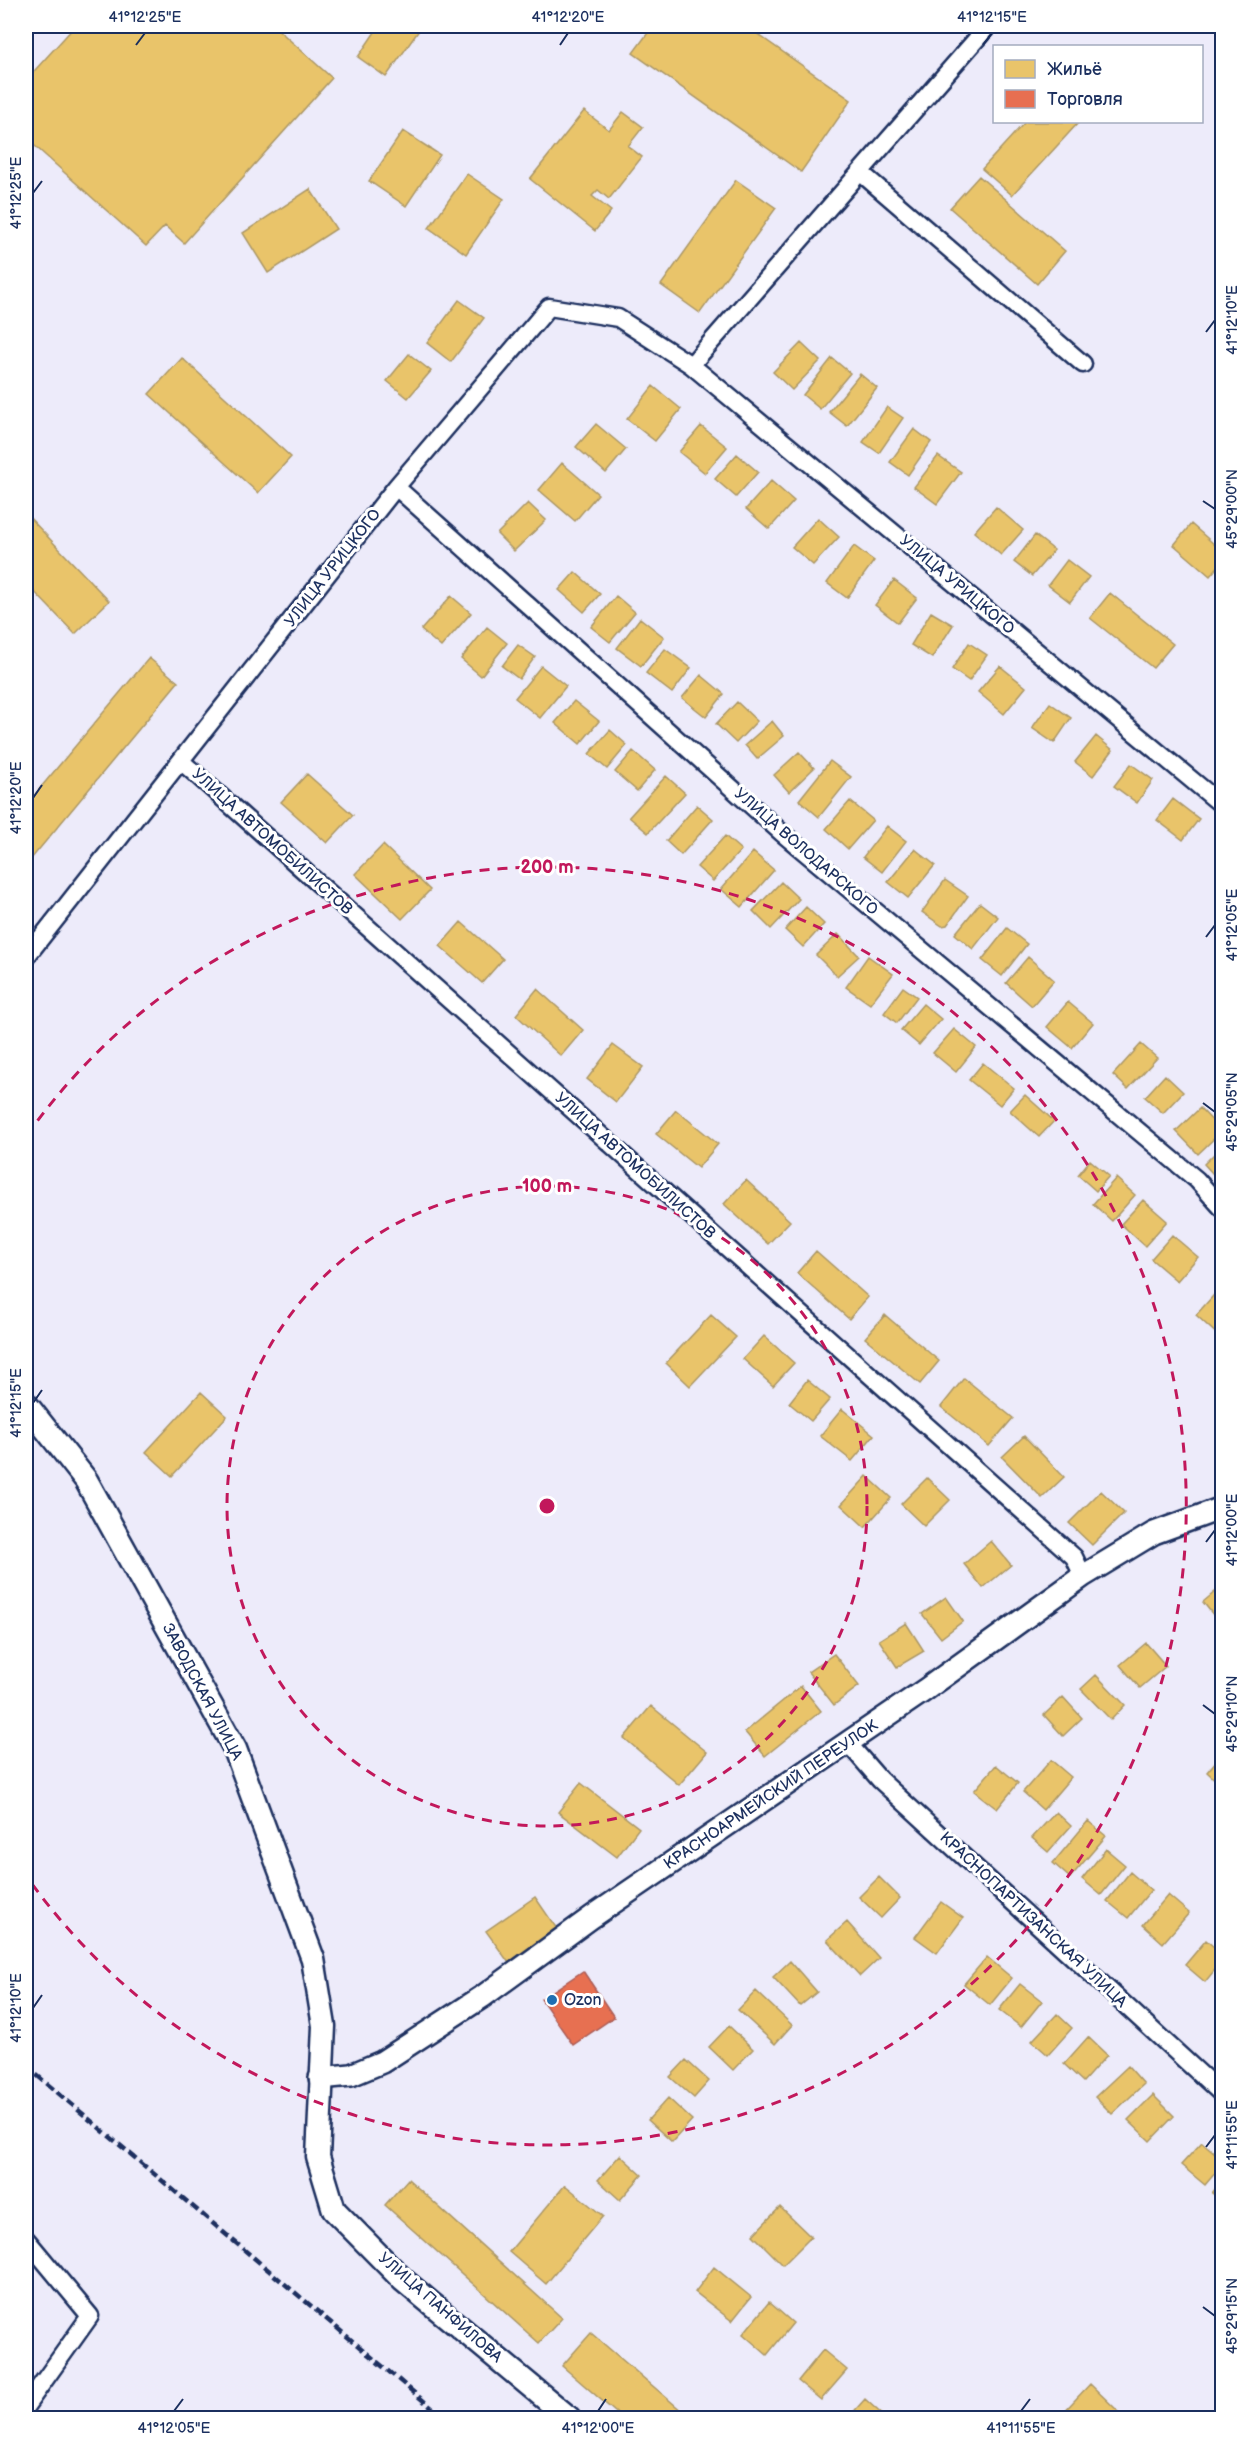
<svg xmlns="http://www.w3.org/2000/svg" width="1248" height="2444" viewBox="0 0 1248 2444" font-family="'Balsamiq Sans',sans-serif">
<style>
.homes{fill:#e9c46a;stroke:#ab9766;stroke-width:1.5}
.shops{fill:#e76f51;stroke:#aa5c55;stroke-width:1.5}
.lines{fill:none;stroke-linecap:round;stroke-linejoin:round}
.minor-casing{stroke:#1b2f5e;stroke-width:21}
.tertiary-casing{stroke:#1b2f5e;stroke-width:26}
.secondary-casing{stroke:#1b2f5e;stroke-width:27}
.minor{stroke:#fff;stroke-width:16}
.tertiary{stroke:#fff;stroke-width:21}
.secondary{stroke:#fff;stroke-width:22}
.rail{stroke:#1b2f5e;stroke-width:4.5;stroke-dasharray:9 4.5;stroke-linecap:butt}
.ticks{fill:none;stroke:#1b2f5e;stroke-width:2}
.ring{fill:none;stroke:#c2185b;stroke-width:3;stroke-dasharray:10 8}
.poi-dot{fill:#1f6fb2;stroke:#fff;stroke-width:2}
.labels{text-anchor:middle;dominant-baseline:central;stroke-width:6;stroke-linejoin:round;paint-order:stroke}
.street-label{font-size:16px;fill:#1b2f5e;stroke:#fff}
.poi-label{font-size:16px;fill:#1b2f5e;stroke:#fff;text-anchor:start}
.centre{fill:#c2185b;stroke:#fff;stroke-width:3}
.ring-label{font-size:18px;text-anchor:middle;font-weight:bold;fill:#c2185b;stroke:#fff;stroke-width:6;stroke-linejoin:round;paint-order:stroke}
.neatline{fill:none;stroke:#1b2f5e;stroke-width:2}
.ticks-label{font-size:15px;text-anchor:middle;fill:#1b2f5e}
</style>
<rect width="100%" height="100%" fill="#edebfa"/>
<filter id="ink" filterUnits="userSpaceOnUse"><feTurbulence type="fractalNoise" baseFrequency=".0167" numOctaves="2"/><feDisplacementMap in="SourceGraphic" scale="12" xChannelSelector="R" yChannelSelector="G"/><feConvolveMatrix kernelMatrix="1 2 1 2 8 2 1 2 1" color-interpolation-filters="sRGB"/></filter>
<g filter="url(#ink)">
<!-- homes -->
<path class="homes" d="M 75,26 L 274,26 L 332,78 L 184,243 L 165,226 L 146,246 L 26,138 L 26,116 L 31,109 L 26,104 L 26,80 Z
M 379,26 L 422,26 L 386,77 L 358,57 Z
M 653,26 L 746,26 L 851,100 L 801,172 L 633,53 Z
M 584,111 L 609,130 L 623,112 L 643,127 L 628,146 L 642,157 L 609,199 L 598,190 L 592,196 L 611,211 L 595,231 L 530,179 Z
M 1025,122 L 1079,122 L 1012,195 L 982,169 Z
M 403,131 L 440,155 L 406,206 L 369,181 Z
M 467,174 L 504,199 L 466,254 L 429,228 Z
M 979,176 L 1065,251 L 1037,284 L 950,208 Z
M 736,180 L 776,208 L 700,313 L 661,285 Z
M 310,189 L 336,229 L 268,273 L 243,233 Z
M 459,300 L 484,318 L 451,362 L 427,343 Z
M 801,343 L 820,361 L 792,390 L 773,372 Z
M 409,354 L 431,371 L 408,398 L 387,381 Z
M 182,358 L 291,457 L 258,493 L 149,394 Z
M 832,358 L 850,373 L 820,409 L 803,395 Z
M 860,374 L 877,388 L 847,426 L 829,412 Z
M 653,386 L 681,409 L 655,441 L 627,419 Z
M 887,407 L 903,418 L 879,453 L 863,442 Z
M 596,424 L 626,449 L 606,473 L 576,447 Z
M 701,426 L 727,447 L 705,473 L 679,452 Z
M 914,429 L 931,442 L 908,475 L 890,462 Z
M 737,454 L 758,472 L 736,497 L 715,479 Z
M 938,456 L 961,472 L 937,504 L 914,487 Z
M 562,463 L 598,494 L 575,521 L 539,490 Z
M 771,481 L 794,501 L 769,529 L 746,509 Z
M 528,503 L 546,520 L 514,551 L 497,534 Z
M 996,507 L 1023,530 L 1001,555 L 974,532 Z
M 26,514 L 109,601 L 75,634 L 26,583 Z
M 818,518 L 839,537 L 813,565 L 792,547 Z
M 1191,524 L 1222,551 L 1222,562 L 1210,576 L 1174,545 Z
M 1035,535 L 1054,550 L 1032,576 L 1014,562 Z
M 854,546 L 874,561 L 847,598 L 827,583 Z
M 1067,560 L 1089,577 L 1070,602 L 1048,585 Z
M 575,572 L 600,594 L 584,612 L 559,590 Z
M 894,580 L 917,598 L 898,623 L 875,605 Z
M 1110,593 L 1173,644 L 1153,668 L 1090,618 Z
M 451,596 L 471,613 L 441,647 L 421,630 Z
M 616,596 L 635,612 L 610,642 L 591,627 Z
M 931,612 L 953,625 L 932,658 L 911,645 Z
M 640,618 L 664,637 L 641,666 L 617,648 Z
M 487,627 L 507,643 L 481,676 L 461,659 Z
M 969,643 L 987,655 L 969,681 L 952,669 Z
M 518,645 L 535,657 L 519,679 L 502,666 Z
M 665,649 L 691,668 L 672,693 L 646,673 Z
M 149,658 L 178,682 L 26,865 L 26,805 Z
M 541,666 L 566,686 L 540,718 L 515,698 Z
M 1000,666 L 1026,687 L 1004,714 L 978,692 Z
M 701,675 L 724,694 L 706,717 L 682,698 Z
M 574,701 L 599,721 L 580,744 L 555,723 Z
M 737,702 L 757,721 L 736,743 L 716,724 Z
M 1050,703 L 1071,718 L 1054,743 L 1032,728 Z
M 772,721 L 784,736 L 757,759 L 745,745 Z
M 610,730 L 627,745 L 607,769 L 589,754 Z
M 1096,736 L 1113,750 L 1093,776 L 1075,762 Z
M 633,751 L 655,770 L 637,791 L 615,772 Z
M 799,752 L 814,768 L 789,792 L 774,775 Z
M 830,761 L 851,777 L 819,817 L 799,800 Z
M 1131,764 L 1153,780 L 1137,803 L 1114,786 Z
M 307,774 L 353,815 L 327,843 L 281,802 Z
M 666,776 L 685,793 L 648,833 L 629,817 Z
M 1173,799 L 1199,819 L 1183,840 L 1157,820 Z
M 850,801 L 873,820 L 848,849 L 826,829 Z
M 697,805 L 713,819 L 681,855 L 666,841 Z
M 887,826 L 906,841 L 882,872 L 863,857 Z
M 725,836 L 741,850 L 713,881 L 697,867 Z
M 383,845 L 430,890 L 402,919 L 355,874 Z
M 915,849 L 935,865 L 908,898 L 888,882 Z
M 753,852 L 774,870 L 742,907 L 721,889 Z
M 945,880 L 968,896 L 947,925 L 942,926 L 922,912 Z
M 781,882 L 799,899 L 771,929 L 753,911 Z
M 980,903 L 998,917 L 973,949 L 955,934 Z
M 806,907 L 824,924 L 803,947 L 785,930 Z
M 461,922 L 503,959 L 482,983 L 440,946 Z
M 1007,928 L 1027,944 L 1002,976 L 982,960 Z
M 838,934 L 859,956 L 837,976 L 816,955 Z
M 868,956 L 893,974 L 870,1004 L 846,987 Z
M 1028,957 L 1054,980 L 1032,1006 L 1006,983 Z
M 903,987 L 917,997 L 897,1023 L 884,1013 Z
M 537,989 L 583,1030 L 561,1056 L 516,1015 Z
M 1068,1002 L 1093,1023 L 1072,1048 L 1047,1027 Z
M 923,1004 L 941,1019 L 919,1045 L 901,1030 Z
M 954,1029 L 976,1047 L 956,1072 L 933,1053 Z
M 1141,1044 L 1157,1058 L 1128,1089 L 1113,1075 Z
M 613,1045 L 643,1067 L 616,1102 L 587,1079 Z
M 983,1063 L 1014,1088 L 1000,1105 L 969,1080 Z
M 1165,1075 L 1183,1092 L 1163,1113 L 1145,1097 Z
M 1025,1095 L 1054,1121 L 1039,1137 L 1010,1111 Z
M 1200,1108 L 1222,1131 L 1198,1154 L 1176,1131 Z
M 676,1110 L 718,1144 L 698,1168 L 656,1134 Z
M 1222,1146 L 1222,1184 L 1204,1164 Z
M 1090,1160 L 1109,1176 L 1096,1191 L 1078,1175 Z
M 1116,1178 L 1135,1195 L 1112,1221 L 1093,1204 Z
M 746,1180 L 790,1221 L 768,1244 L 724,1204 Z
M 1143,1200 L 1167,1221 L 1145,1246 L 1121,1224 Z
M 1172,1235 L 1198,1257 L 1177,1281 L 1151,1259 Z
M 816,1251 L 868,1297 L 849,1319 L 797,1273 Z
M 1222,1286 L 1222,1334 L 1220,1337 L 1196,1315 Z
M 711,1315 L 736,1337 L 690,1386 L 666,1363 Z
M 885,1315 L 939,1361 L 920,1384 L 865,1338 Z
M 764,1336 L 794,1363 L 773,1386 L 743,1359 Z
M 964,1378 L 1013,1418 L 989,1446 L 941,1407 Z
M 807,1380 L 830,1399 L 811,1421 L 789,1403 Z
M 201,1392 L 227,1416 L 172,1476 L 146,1452 Z
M 842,1409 L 874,1435 L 852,1461 L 820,1436 Z
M 1024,1436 L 1064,1477 L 1042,1498 L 1002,1457 Z
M 867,1476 L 891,1498 L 865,1527 L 841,1505 Z
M 927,1478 L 950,1500 L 924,1526 L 901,1504 Z
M 1101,1491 L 1124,1513 L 1092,1545 L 1069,1523 Z
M 991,1541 L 1011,1565 L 983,1588 L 964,1564 Z
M 1222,1586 L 1222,1626 L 1203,1602 Z
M 946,1597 L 963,1621 L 941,1638 L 922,1614 Z
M 906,1623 L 924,1651 L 897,1667 L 879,1640 Z
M 1146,1643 L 1166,1666 L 1140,1688 L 1120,1665 Z
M 834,1654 L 859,1686 L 834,1705 L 808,1672 Z
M 1096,1675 L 1125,1705 L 1111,1720 L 1081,1689 Z
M 801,1686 L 821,1711 L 765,1756 L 745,1732 Z
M 1063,1697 L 1082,1718 L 1063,1736 L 1044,1715 Z
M 651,1706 L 707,1752 L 679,1785 L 624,1738 Z
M 1222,1754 L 1222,1786 L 1207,1772 Z
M 1051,1760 L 1071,1777 L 1043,1810 L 1023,1792 Z
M 996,1765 L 1018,1783 L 997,1809 L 974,1791 Z
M 581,1783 L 639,1828 L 617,1857 L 558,1812 Z
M 1056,1812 L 1071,1826 L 1048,1852 L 1032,1838 Z
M 1088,1821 L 1106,1836 L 1070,1878 L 1053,1863 Z
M 1106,1849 L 1125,1865 L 1101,1895 L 1082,1879 Z
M 1130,1872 L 1151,1890 L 1128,1918 L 1107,1901 Z
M 879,1877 L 900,1898 L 881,1918 L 859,1897 Z
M 1168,1895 L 1189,1913 L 1163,1943 L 1143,1925 Z
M 535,1897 L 557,1929 L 509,1963 L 486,1931 Z
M 941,1902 L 963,1918 L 937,1953 L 915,1937 Z
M 847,1922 L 879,1958 L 860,1976 L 827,1940 Z
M 1206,1940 L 1222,1954 L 1222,1961 L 1205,1982 L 1185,1965 Z
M 987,1957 L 1012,1978 L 990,2005 L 964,1984 Z
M 790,1961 L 817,1992 L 800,2006 L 773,1977 Z
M 1020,1984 L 1042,2001 L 1021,2027 L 999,2010 Z
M 756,1991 L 792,2025 L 775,2044 L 738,2010 Z
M 1057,2014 L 1072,2028 L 1048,2055 L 1032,2041 Z
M 729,2026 L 753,2049 L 733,2070 L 709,2047 Z
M 1088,2037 L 1107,2055 L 1083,2082 L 1064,2064 Z
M 686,2060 L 709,2081 L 694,2098 L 670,2077 Z
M 1128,2066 L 1144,2084 L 1112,2114 L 1095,2097 Z
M 1153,2095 L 1174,2116 L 1150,2141 L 1128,2120 Z
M 668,2098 L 692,2120 L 672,2142 L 648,2120 Z
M 1202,2142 L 1222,2159 L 1222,2165 L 1205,2185 L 1181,2165 Z
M 620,2155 L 642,2175 L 620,2200 L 598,2180 Z
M 408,2179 L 562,2318 L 539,2343 L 385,2205 Z
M 1222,2180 L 1222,2201 L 1212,2193 Z
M 565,2185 L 603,2216 L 546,2284 L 509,2252 Z
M 780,2207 L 811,2237 L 783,2265 L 753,2235 Z
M 714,2267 L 751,2297 L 732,2321 L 695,2292 Z
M 769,2302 L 793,2323 L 767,2355 L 743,2334 Z
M 591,2333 L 690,2418 L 622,2418 L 562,2366 Z
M 823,2350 L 847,2370 L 821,2400 L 798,2381 Z
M 1090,2384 L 1119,2412 L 1113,2418 L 1058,2418 Z
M 865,2399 L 886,2418 L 848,2418 Z"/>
<!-- shops -->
<path class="shops" d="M 583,1971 L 614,2017 L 573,2045 L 541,1999 Z"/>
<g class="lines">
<!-- minor casing -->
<g class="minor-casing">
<path id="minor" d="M 860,172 L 1083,364
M 691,365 L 988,26
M 396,487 L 782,833 L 1197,1180 L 1222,1208
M 181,761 L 1074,1557 L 1083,1576
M 26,957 L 396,487 L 549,307 L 618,318 L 691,365 L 1222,805
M 847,1742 L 880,1780 L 1222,2094
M 26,2239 L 90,2316 L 26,2406"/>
</g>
<!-- tertiary casing -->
<g class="tertiary-casing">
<path id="tertiary" d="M 320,2078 L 351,2075 L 382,2062 L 482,1997 L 592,1917 L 925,1690 L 1083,1576 L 1154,1533 L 1222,1508"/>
</g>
<!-- secondary casing -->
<g class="secondary-casing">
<path id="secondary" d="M 26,1404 L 86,1480 L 235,1749 L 313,1959 L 324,2026 L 318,2157 L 334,2210 L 403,2280 L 569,2418"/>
</g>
<!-- minor -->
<use href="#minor" class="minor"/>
<!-- tertiary -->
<use href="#tertiary" class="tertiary"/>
<!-- secondary -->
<use href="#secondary" class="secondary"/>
<!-- rail -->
<path class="rail" d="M 26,2066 L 444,2418"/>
</g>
</g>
<!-- ticks -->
<path class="ticks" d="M 136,45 L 145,33M 560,45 L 568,33M 983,45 L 992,33M 33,193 L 42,181M 1206,332 L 1215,320M 1203,501 L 1215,509M 33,798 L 42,785M 1206,937 L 1215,925M 1203,1103 L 1215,1112M 33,1403 L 42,1390M 1206,1542 L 1215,1530M 1203,1705 L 1215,1714M 33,2008 L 42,1995M 1206,2147 L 1215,2135M 1203,2307 L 1215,2316M 174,2411 L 183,2399M 598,2411 L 606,2399M 1021,2411 L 1030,2399"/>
<!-- distance rings -->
<g class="ring">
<circle cx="547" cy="1506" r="320"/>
<path d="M27 1135A639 639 0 1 1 27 1877"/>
</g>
<!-- markers -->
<circle class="poi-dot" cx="552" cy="2000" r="6"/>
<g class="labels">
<!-- street labels -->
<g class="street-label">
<text transform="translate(333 568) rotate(-52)">УЛИЦА УРИЦКОГО</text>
<text transform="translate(957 585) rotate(40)">УЛИЦА УРИЦКОГО</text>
<text transform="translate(272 842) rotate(42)">УЛИЦА АВТОМОБИЛИСТОВ</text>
<text transform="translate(806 852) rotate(41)">УЛИЦА ВОЛОДАРСКОГО</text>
<text transform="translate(635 1166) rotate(42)">УЛИЦА АВТОМОБИЛИСТОВ</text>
<text transform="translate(202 1692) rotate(62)">ЗАВОДСКАЯ УЛИЦА</text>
<text transform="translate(771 1795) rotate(-34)">КРАСНОАРМЕЙСКИЙ ПЕРЕУЛОК</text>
<text transform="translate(1033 1920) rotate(43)">КРАСНОПАРТИЗАНСКАЯ УЛИЦА</text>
<text transform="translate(440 2308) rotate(41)">УЛИЦА ПАНФИЛОВА</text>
</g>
<!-- poi labels -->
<g class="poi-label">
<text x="564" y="2000">Ozon</text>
</g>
</g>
<circle cx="547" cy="1506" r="9" class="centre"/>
<g class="ring-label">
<text x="547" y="873">200 m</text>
<text x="547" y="1192">100 m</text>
</g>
<!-- margin -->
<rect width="1248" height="2444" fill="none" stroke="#fff" stroke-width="66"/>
<!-- legend -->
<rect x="993" y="45" width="210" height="78" fill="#ffffff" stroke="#a4acbf" stroke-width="1.5"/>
<rect x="1005" y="60" width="30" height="18" fill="#e9c46a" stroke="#a4acbf" stroke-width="1.5"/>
<text x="1047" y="75" font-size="18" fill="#1b2f5e">Жильё</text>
<rect x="1005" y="90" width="30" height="18" fill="#e76f51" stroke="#a4acbf" stroke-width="1.5"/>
<text x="1047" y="105" font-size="18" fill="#1b2f5e">Торговля</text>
<rect x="33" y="33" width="1182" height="2378" class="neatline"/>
<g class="ticks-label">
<text x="145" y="22">41°12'25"E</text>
<text x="568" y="22">41°12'20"E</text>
<text x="992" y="22">41°12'15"E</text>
<text transform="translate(16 193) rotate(-90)" y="5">41°12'25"E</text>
<text transform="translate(1232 320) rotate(-90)" y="5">41°12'10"E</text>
<text transform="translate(1232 509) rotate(-90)" y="5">45°29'00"N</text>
<text transform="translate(16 798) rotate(-90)" y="5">41°12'20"E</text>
<text transform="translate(1232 925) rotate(-90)" y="5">41°12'05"E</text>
<text transform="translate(1232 1112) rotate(-90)" y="5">45°29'05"N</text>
<text transform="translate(16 1403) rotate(-90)" y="5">41°12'15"E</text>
<text transform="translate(1232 1530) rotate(-90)" y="5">41°12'00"E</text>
<text transform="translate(1232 1714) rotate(-90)" y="5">45°29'10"N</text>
<text transform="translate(16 2008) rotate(-90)" y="5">41°12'10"E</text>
<text transform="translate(1232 2135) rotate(-90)" y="5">41°11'55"E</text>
<text transform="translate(1232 2316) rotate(-90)" y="5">45°29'15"N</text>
<text x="174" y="2433">41°12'05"E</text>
<text x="598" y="2433">41°12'00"E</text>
<text x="1021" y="2433">41°11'55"E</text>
</g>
</svg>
